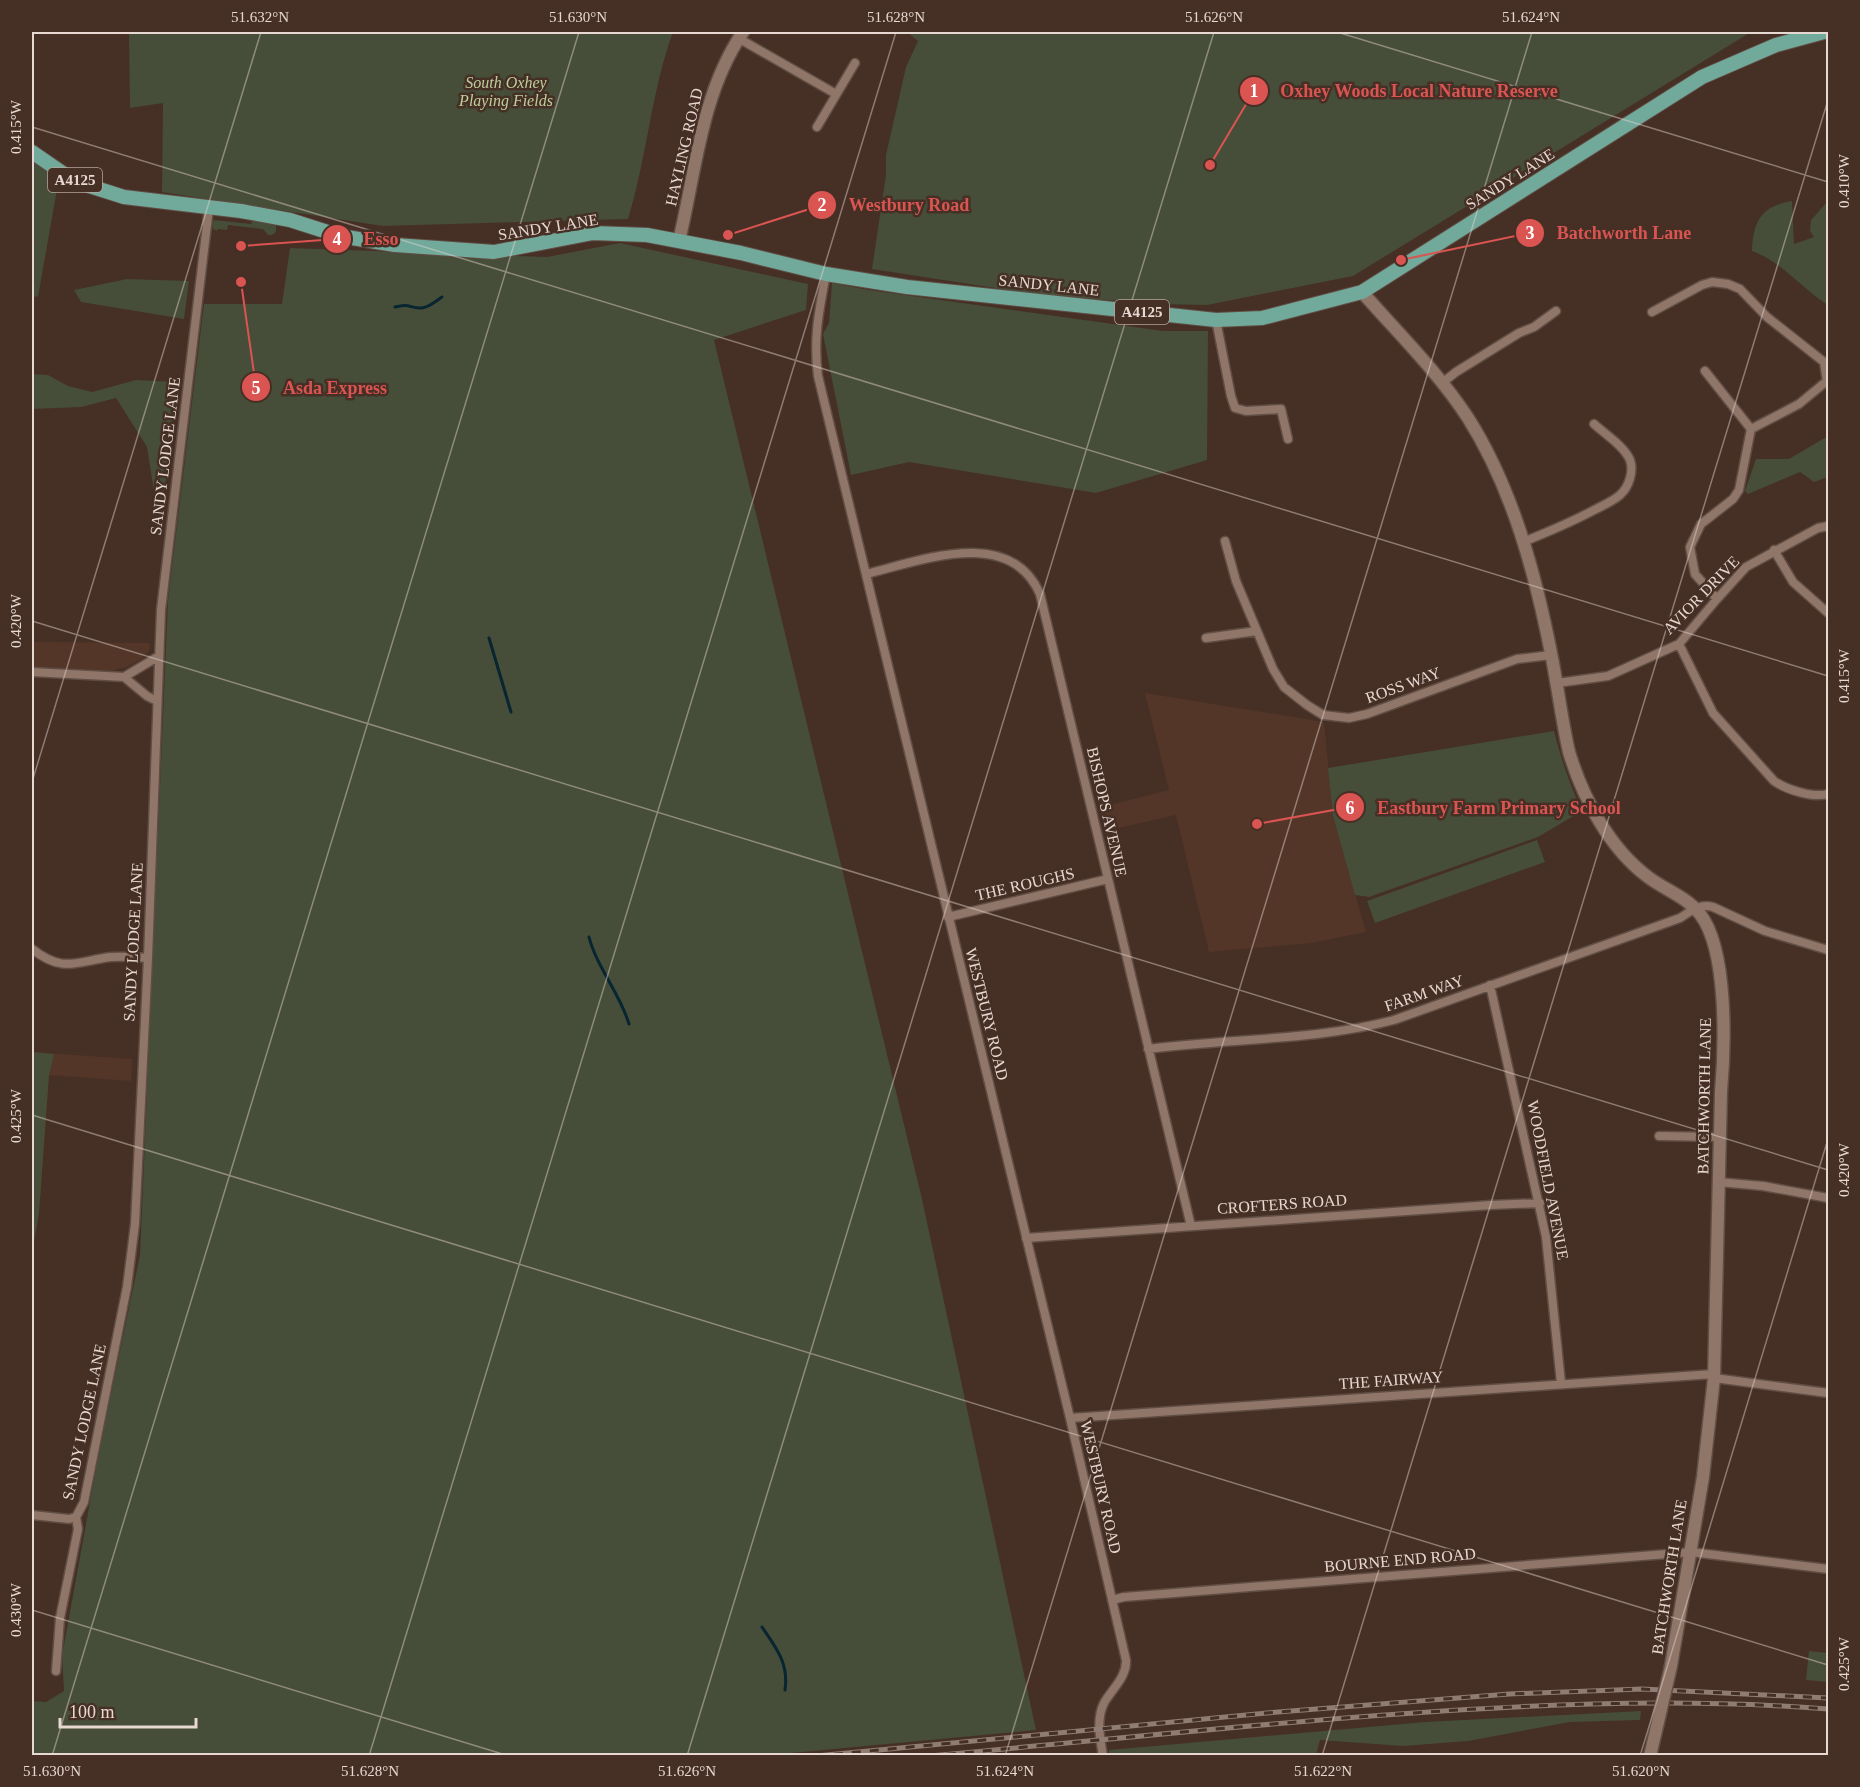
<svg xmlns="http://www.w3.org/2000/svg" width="1860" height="1787" viewBox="0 0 1860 1787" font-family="Georgia,serif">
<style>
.built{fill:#533628}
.green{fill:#464d38}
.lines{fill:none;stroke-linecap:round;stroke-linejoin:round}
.stream{stroke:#082532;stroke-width:3}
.street-casing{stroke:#604d44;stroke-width:11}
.secondary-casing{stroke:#604d44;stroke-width:15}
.primary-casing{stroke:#604d44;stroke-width:16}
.street{stroke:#907569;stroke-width:8}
.secondary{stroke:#907569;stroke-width:12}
.primary{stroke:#71aa9b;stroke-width:14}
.rail-casing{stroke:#8f7c73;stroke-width:5}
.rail{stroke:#462f25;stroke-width:3;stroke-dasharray:9;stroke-linecap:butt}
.secondary-bridge-casing{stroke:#604d44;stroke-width:15;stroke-linecap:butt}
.secondary-bridge{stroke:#907569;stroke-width:12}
.ticks{fill:none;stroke:#e7d8d1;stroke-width:1.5;stroke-opacity:0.45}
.labels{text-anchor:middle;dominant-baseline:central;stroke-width:5;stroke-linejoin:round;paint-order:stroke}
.shield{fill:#462f25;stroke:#b7a59d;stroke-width:1.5}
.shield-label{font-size:15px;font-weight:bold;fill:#e7d8d1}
.park-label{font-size:16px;font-style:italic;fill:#bcce9a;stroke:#462f25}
.street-label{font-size:16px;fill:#e7d8d1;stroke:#462f25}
.leader{fill:none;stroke:#da5452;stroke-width:2}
.callout-dot{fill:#da5452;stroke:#462f25;stroke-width:2}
.mark-label{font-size:18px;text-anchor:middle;font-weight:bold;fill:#fff}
.callout-label{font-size:18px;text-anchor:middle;font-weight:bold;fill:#da5452;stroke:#462f25;stroke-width:5;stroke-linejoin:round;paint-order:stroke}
.neatline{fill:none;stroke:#e7d8d1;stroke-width:2}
.ticks-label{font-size:15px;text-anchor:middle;fill:#e7d8d1}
</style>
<rect width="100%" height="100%" fill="#462f25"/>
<!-- built -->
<path class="built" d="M 32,642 L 150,643 L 149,651 L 143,658 L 125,668 L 116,669 L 115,681 L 32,676 Z
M 1145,693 L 1324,722 L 1333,816 L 1366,932 L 1311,943 L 1209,952 L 1176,815 L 1105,831 L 1099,808 L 1169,790 Z
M 32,1052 L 132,1059 L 131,1081 L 49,1075 L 39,1213 L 32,1254 Z"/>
<!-- green -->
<path class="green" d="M 129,32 L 673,32 C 651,92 647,158 628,219 L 383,226 L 162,192 L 163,103 L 130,108 Z
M 907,32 L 1751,32 L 1353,276 L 1207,305 L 1156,304 L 1035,294 L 872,269 L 886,175 L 886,155 L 906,67 L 918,41 Z
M 32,158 L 59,178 L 38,297 L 32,296 Z
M 1792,201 L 1794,244 L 1814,237 L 1810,231 L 1811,220 L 1828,201 L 1828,305 C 1802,289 1781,261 1752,251 C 1753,222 1761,206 1792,201 Z
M 253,219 L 276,224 L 276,232 L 272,235 L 268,235 L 263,229 L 228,225 L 227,230 L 218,229 L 217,231 L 213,229 L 212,224 L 214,220 L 251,224 Z
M 620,243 L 808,284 L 806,310 L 714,340 L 922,1199 L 1036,1730 L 759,1756 L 32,1756 L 32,1701 L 46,1702 L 64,1691 L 62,1656 L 100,1447 L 140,1255 L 168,600 L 204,304 L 282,304 L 290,248 L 547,257 Z
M 127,279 L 189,281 L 184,319 L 81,302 L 74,290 Z
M 832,283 L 869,290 L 1163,331 L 1208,331 L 1207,460 L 1096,493 L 909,462 L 851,475 L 823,334 L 829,323 Z
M 32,374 L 48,375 L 68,386 L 92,392 L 136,380 L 177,382 L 163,505 L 156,504 L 147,447 L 116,398 L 81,407 L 32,409 Z
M 1828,436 L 1828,477 L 1814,482 L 1800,472 L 1748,494 L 1745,491 L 1756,459 L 1789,459 Z
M 1554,731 C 1561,759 1570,785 1582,811 L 1538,837 L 1369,897 L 1355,895 L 1333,816 L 1328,768 Z
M 1537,840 L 1545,862 L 1375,923 L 1367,901 Z
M 32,1052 L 54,1054 L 49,1075 L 39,1213 L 32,1254 Z
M 1809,1651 L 1828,1653 L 1828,1682 L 1806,1680 Z
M 1641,1711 L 1640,1720 L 1570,1722 L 1468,1741 L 1403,1746 L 1320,1740 L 1316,1755 L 1109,1755 L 1109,1750 L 1425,1722 Z"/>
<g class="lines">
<!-- stream -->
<path class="stream" d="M 395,307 C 410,303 409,308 420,308 C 427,309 436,301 442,297
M 489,638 L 511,712
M 589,937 C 597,968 620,993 629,1024
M 762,1627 C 776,1648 789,1663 785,1690
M 1154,1756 L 1159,1755"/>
<!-- street casing -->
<g class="street-casing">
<path id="street" d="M 738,38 L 836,94
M 817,127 L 855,63
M 826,274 C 819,311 813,338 818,376 L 1070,1418 L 1126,1660 C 1127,1677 1112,1689 1104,1703 C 1096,1719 1100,1738 1103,1756
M 1652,312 L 1702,285 L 1712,282 L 1728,284 L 1740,289 L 1767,317 L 1824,362 L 1827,382
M 1216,320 L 1231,396 L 1235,408 L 1246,411 L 1281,409 L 1288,439
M 1705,371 L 1751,429
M 1442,383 L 1456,372 L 1519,333 L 1534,327 L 1556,311
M 1225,541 L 1236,581 L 1273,669 L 1284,687 L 1307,705 L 1323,715 L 1349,718 L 1367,714 L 1517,659 L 1551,655
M 1523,542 C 1548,532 1572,522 1596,509 C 1604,505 1613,501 1620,495 C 1629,487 1634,471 1630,460 C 1624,446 1605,434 1594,424
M 1774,550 L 1793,582 L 1828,613
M 866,574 C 920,561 1010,525 1040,594 L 1191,1226
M 1717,599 L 1695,574 L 1690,547 L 1701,524 L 1733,499 L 1739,490 L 1751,429 L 1799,404 L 1828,380
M 1206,638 L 1257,631
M 1679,644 L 1713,713 L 1774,781 C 1787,790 1813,798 1828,794
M 32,672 L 124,677 L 159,656
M 124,677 L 147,696 L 157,701
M 1557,683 L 1608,676 L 1679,644 L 1717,599 L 1746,567 L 1818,528 L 1828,526
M 948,917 L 1108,879
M 32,949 C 64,974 77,961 111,957 C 124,956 136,957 148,958
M 1490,985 L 1546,1237 L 1561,1383
M 1148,1049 C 1230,1038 1314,1041 1394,1020 L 1680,918 C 1690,912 1699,903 1713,907 L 1765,931 L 1828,950
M 1659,1136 L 1719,1137
M 1718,1182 L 1763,1186 L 1828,1198
M 1026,1238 L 1491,1205 L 1540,1203
M 1714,1378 L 1828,1393
M 1070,1418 L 1714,1374
M 32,1515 L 69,1519 L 76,1517
M 1112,1600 L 1124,1597 L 1680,1553 L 1691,1552 L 1828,1569
M 56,1671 L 60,1618 L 78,1529 L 76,1517 L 84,1502 L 127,1287 L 135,1224 L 148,958 L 161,610 L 209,208"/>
</g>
<!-- secondary casing -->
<g class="secondary-casing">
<path id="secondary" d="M 679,241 C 696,170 701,94 743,32
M 1362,292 C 1398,333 1438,372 1468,418 C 1513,489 1536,576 1552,658 C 1558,689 1562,721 1569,752 C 1583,798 1609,848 1648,877 C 1665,890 1687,897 1700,914 C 1728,950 1725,1047 1721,1092 L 1714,1378 L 1703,1477 L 1671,1666
M 1650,1756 L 1658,1722"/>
</g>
<!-- primary casing -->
<g class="primary-casing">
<path id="primary" d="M 32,152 L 64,174 L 80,183 L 124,197 L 241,211 L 290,220 L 340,236 L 395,245 L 494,252 L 593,233 L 647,235 L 741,253 L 826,274 L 907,287 L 1216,320 L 1262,318 L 1362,292 L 1702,77 L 1776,45 L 1824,32"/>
</g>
<!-- street -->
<use href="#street" class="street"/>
<!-- secondary -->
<use href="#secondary" class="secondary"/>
<!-- primary -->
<use href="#primary" class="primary"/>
<!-- rail casing -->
<g class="rail-casing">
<path id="rail" d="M 816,1756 L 1278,1712 L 1509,1694 L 1642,1689 L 1828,1698
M 929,1756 C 1072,1743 1215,1728 1358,1717 C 1514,1705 1671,1697 1828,1709"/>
</g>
<!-- rail -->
<use href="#rail" class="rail"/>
<!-- secondary-bridge casing -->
<g class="secondary-bridge-casing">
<path id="secondary-bridge" d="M 1658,1722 L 1671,1666"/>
</g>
<!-- secondary-bridge -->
<use href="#secondary-bridge" class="secondary-bridge"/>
</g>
<!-- ticks -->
<path class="ticks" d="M 1337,32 L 1828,182M 32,127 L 1828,676M 32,621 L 1828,1170M 32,782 L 261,32M 32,1115 L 1828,1665M 32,1610 L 509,1756M 52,1756 L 579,32M 369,1756 L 896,32M 687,1756 L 1214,32M 1005,1756 L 1532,32M 1322,1756 L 1828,100M 1640,1756 L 1828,1139"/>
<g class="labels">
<!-- shield labels -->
<g class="shield">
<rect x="48" y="168" width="54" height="24" rx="4.5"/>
<rect x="1115" y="300" width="54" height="24" rx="4.5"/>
</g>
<g class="shield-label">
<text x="75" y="180">A4125</text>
<text x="1142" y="312">A4125</text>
</g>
<!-- park labels -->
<g class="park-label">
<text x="506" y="82">South Oxhey<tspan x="506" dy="18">Playing Fields</tspan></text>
</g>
<!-- street labels -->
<g class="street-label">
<text transform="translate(684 147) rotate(-77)">HAYLING ROAD</text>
<text transform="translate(1510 179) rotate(-32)">SANDY LANE</text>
<text transform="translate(548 227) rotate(-9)">SANDY LANE</text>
<text transform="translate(1049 285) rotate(6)">SANDY LANE</text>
<text transform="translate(165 456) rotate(-83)">SANDY LODGE LANE</text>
<text transform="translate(1701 595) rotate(-46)">AVIOR DRIVE</text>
<text transform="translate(1403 685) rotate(-20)">ROSS WAY</text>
<text transform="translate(1107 812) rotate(77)">BISHOPS AVENUE</text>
<text transform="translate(1025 884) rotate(-13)">THE ROUGHS</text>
<text transform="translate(133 942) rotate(-87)">SANDY LODGE LANE</text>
<text transform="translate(1424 993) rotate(-19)">FARM WAY</text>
<text transform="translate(987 1014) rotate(76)">WESTBURY ROAD</text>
<text transform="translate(1704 1096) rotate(-89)">BATCHWORTH LANE</text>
<text transform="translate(1548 1180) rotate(79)">WOODFIELD AVENUE</text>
<text transform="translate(1282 1204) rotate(-4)">CROFTERS ROAD</text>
<text transform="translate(1391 1380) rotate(-4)">THE FAIRWAY</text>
<text transform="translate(84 1422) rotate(-78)">SANDY LODGE LANE</text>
<text transform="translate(1101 1487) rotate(77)">WESTBURY ROAD</text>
<text transform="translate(1400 1560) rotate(-5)">BOURNE END ROAD</text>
<text transform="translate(1669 1577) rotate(-81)">BATCHWORTH LANE</text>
</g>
</g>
<!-- callouts -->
<path class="leader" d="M1210 165L1254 91M728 235L822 205M1401 260L1530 233M241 246L337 239M241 282L256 387M1257 824L1350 807"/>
<g class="callout-dot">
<circle cx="1210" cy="165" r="6"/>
<circle cx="728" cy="235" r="6"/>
<circle cx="1401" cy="260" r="6"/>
<circle cx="241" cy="246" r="6"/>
<circle cx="241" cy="282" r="6"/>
<circle cx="1257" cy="824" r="6"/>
<circle cx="1254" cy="91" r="15"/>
<circle cx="822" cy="205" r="15"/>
<circle cx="1530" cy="233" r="15"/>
<circle cx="337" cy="239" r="15"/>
<circle cx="256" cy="387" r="15"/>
<circle cx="1350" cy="807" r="15"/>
</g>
<g class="mark-label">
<text x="1254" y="97">1</text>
<text x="822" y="211">2</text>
<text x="1530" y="239">3</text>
<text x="337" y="245">4</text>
<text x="256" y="394">5</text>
<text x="1350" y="814">6</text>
</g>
<g class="callout-label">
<text x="1419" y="97">Oxhey Woods Local Nature Reserve</text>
<text x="909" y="211">Westbury Road</text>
<text x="1624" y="239">Batchworth Lane</text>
<text x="381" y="245">Esso</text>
<text x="335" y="394">Asda Express</text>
<text x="1499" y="814">Eastbury Farm Primary School</text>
</g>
<!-- border -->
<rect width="1860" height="1787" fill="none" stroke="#462f25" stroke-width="66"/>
<!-- scale -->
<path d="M60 1718v9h136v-9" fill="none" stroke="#e7d8d1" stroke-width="3"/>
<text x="69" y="1718" font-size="18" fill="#e7d8d1" stroke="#462f25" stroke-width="4.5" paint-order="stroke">100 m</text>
<rect x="33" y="33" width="1794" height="1721" class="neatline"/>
<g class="ticks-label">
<text x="260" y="22">51.632°N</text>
<text x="578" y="22">51.630°N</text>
<text x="896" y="22">51.628°N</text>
<text x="1214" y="22">51.626°N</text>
<text x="1531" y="22">51.624°N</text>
<text transform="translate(16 127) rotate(-90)" y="5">0.415°W</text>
<text transform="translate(1844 181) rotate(-90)" y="5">0.410°W</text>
<text transform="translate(16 621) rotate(-90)" y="5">0.420°W</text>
<text transform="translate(1844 676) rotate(-90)" y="5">0.415°W</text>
<text transform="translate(16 1116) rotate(-90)" y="5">0.425°W</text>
<text transform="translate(1844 1170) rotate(-90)" y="5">0.420°W</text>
<text transform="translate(16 1610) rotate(-90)" y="5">0.430°W</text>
<text transform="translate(1844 1664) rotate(-90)" y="5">0.425°W</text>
<text x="52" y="1776">51.630°N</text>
<text x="370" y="1776">51.628°N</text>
<text x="687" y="1776">51.626°N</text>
<text x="1005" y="1776">51.624°N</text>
<text x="1323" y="1776">51.622°N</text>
<text x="1641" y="1776">51.620°N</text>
</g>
</svg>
